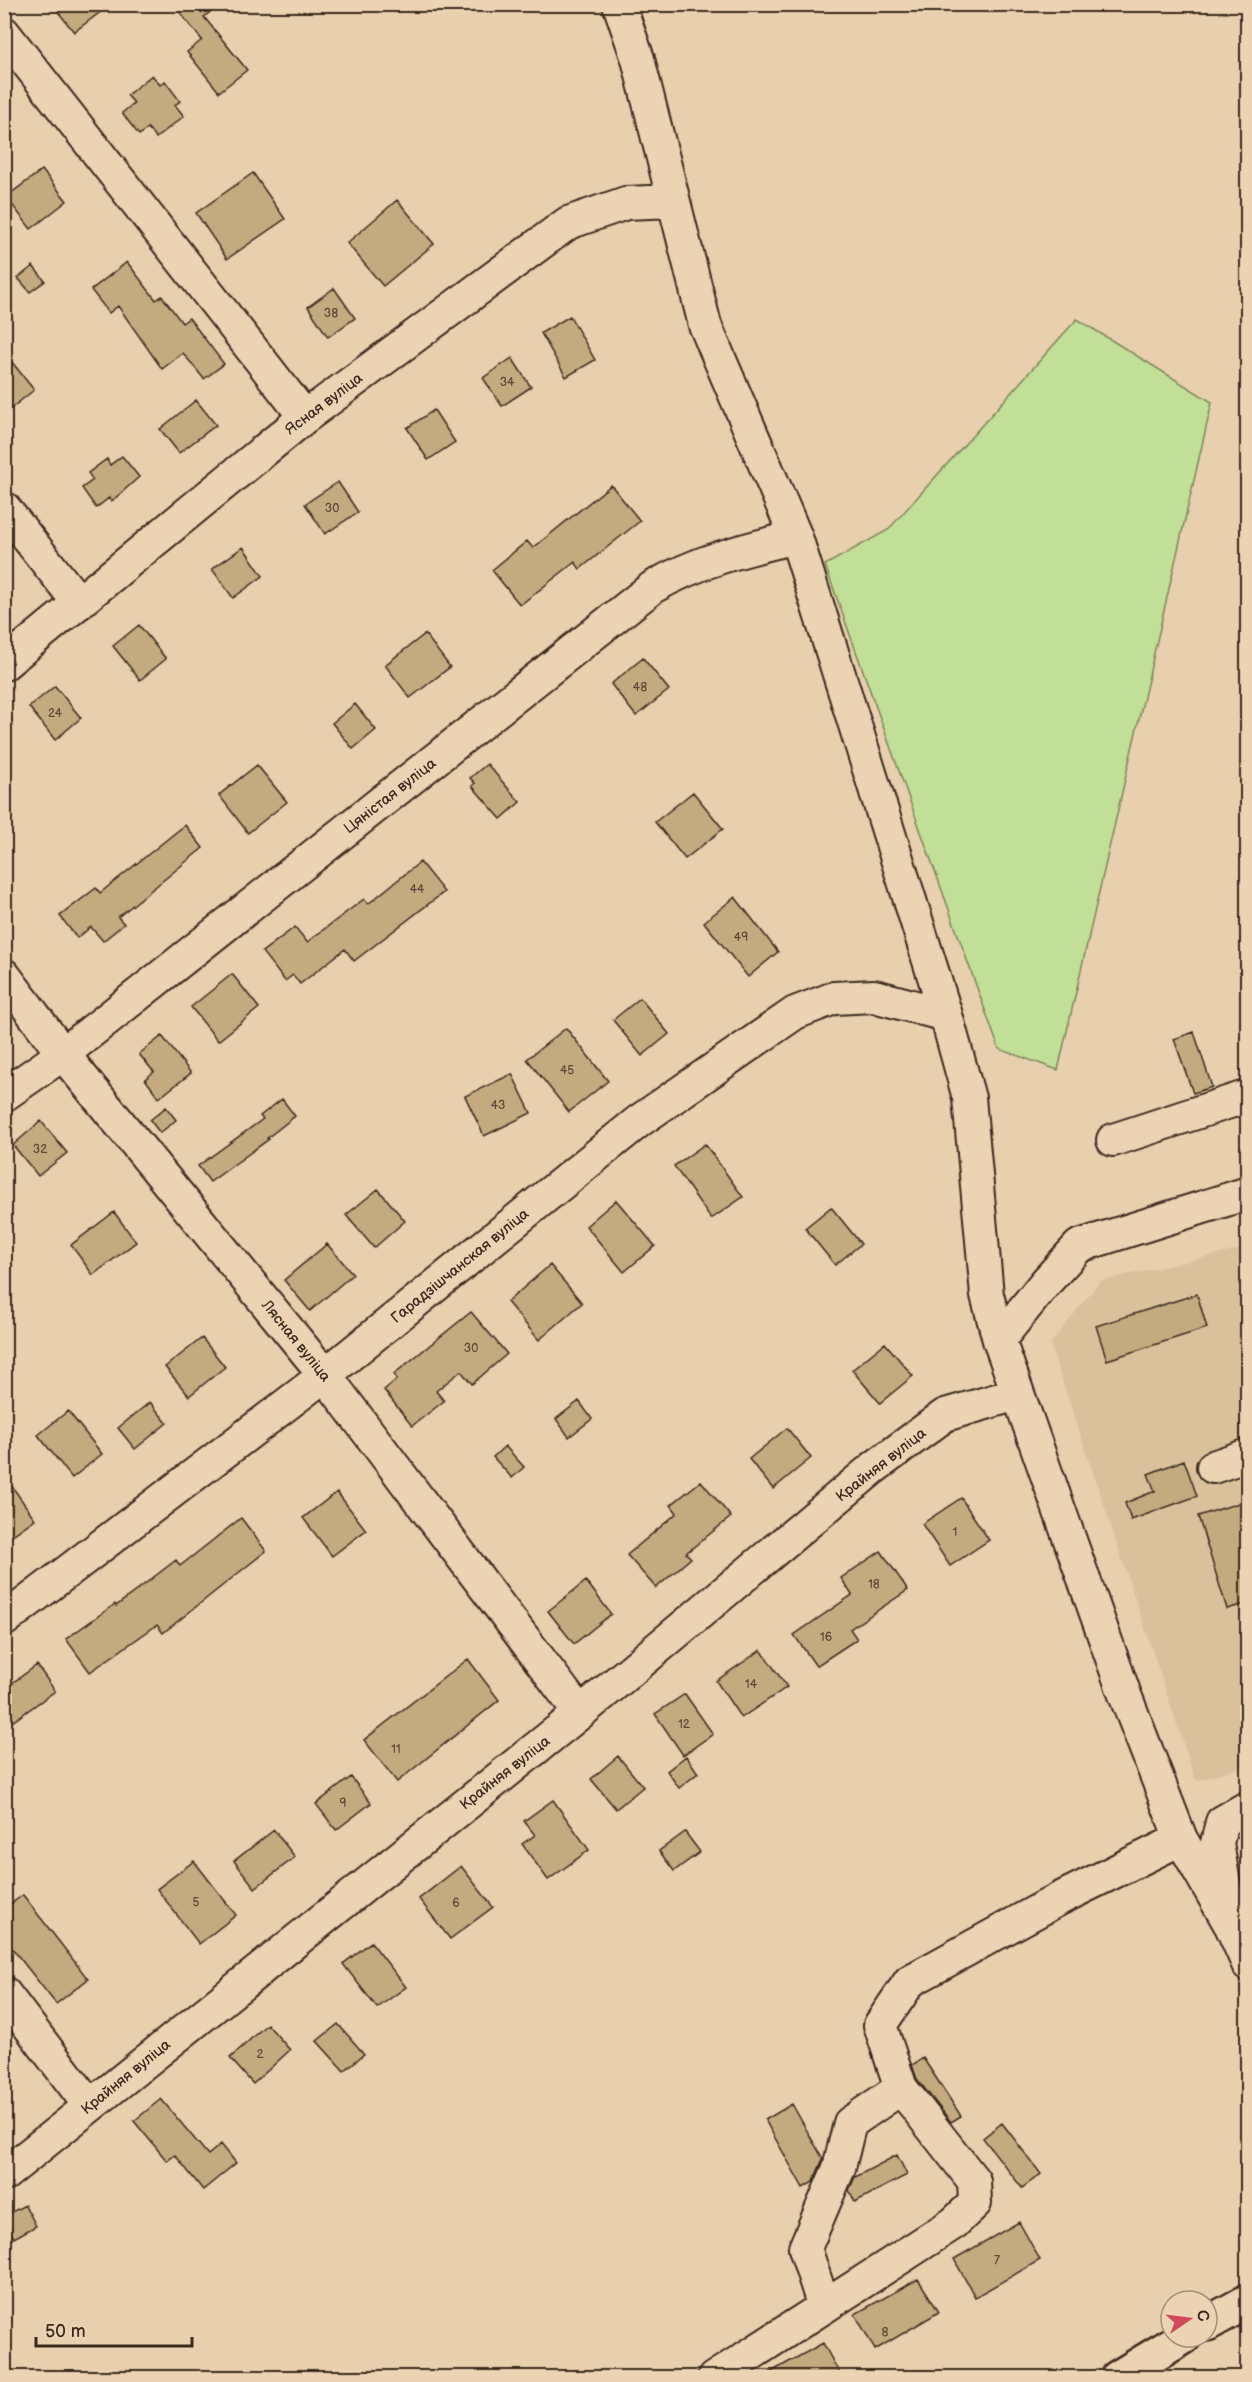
<svg xmlns="http://www.w3.org/2000/svg" width="1252" height="2382" viewBox="0 0 1252 2382" font-family="'Balsamiq Sans',sans-serif">
<style>
.built{fill:#dac19c}
.green{fill:#c1df97;stroke:#7e845a;stroke-width:1.5}
.building{fill:#c3aa7f;stroke:#3b2a1e;stroke-width:1.5}
.lines{fill:none;stroke-linecap:round;stroke-linejoin:round}
.minor-casing{stroke:#3b2a1e;stroke-width:36}
.major-casing{stroke:#3b2a1e;stroke-width:38}
.minor{stroke:#ecd3b4;stroke-width:32}
.major{stroke:#ecd3b4;stroke-width:33}
.labels{text-anchor:middle;dominant-baseline:central;stroke-width:4.5;stroke-linejoin:round;paint-order:stroke}
.number-label{font-size:12px;fill:#5d4a36}
.street-label{font-size:15px;fill:#3b2a1e;stroke:#ecd3b4}
</style>
<rect width="100%" height="100%" fill="#e8cfad"/>
<filter id="ink" filterUnits="userSpaceOnUse"><feTurbulence type="fractalNoise" baseFrequency=".0167" numOctaves="2"/><feDisplacementMap in="SourceGraphic" scale="12" xChannelSelector="R" yChannelSelector="G"/><feConvolveMatrix kernelMatrix="1 2 1 2 8 2 1 2 1" color-interpolation-filters="sRGB"/></filter>
<g filter="url(#ink)">
<!-- built -->
<path class="built" d="M 1247,1248 L 1247,1765 L 1196,1781 L 1050,1344 L 1100,1281 Z"/>
<!-- green -->
<path class="green" d="M 1077,319 L 1212,402 L 1058,1070 L 999,1049 L 825,565 L 888,530 Z"/>
<!-- building -->
<path class="building" d="M 52,4 L 111,4 L 74,32 Z
M 173,4 L 220,4 L 204,17 L 247,70 L 219,92 L 187,52 L 202,40 Z
M 152,75 L 160,85 L 165,81 L 180,101 L 175,105 L 184,116 L 156,138 L 148,128 L 139,135 L 122,113 L 134,103 L 127,95 Z
M 42,170 L 67,201 L 31,229 L 6,197 Z
M 253,173 L 285,219 L 227,259 L 196,213 Z
M 397,200 L 434,244 L 383,286 L 347,243 Z
M 127,262 L 156,300 L 162,296 L 182,323 L 189,318 L 224,364 L 204,379 L 183,353 L 162,369 L 118,306 L 109,313 L 91,290 Z
M 33,266 L 45,281 L 30,292 L 18,278 Z
M 334,288 L 355,318 L 328,337 L 308,307 Z
M 570,316 L 595,360 L 566,377 L 541,333 Z
M 4,352 L 34,390 L 4,414 Z
M 512,358 L 531,387 L 502,406 L 483,378 Z
M 196,400 L 216,425 L 179,453 L 160,429 Z
M 434,410 L 455,442 L 428,460 L 407,428 Z
M 122,456 L 139,477 L 111,502 L 109,498 L 96,508 L 82,488 L 93,480 L 88,473 L 107,459 L 110,465 Z
M 338,482 L 358,512 L 325,534 L 305,504 Z
M 611,485 L 640,521 L 580,569 L 575,562 L 520,605 L 492,570 L 527,541 L 533,548 Z
M 243,547 L 263,576 L 233,598 L 212,569 Z
M 139,625 L 166,659 L 140,680 L 113,646 Z
M 425,634 L 450,667 L 410,698 L 385,665 Z
M 643,658 L 669,690 L 636,716 L 611,684 Z
M 55,686 L 81,718 L 55,740 L 29,707 Z
M 355,704 L 376,730 L 353,749 L 332,723 Z
M 487,764 L 520,802 L 501,819 L 472,786 L 475,783 L 470,778 Z
M 257,765 L 287,802 L 248,833 L 219,795 Z
M 693,792 L 723,829 L 685,859 L 655,822 Z
M 185,825 L 203,848 L 118,917 L 124,924 L 103,941 L 91,927 L 77,938 L 60,916 L 96,888 L 100,893 Z
M 420,862 L 444,892 L 354,961 L 345,949 L 300,984 L 293,975 L 285,981 L 262,952 L 295,927 L 307,942 L 364,899 L 368,904 Z
M 735,897 L 778,952 L 748,977 L 704,922 Z
M 232,974 L 259,1008 L 218,1041 L 191,1007 Z
M 640,998 L 669,1034 L 642,1056 L 613,1020 Z
M 566,1028 L 608,1081 L 569,1112 L 527,1059 Z
M 1194,1032 L 1212,1087 L 1193,1093 L 1174,1039 Z
M 162,1036 L 191,1073 L 159,1098 L 145,1079 L 154,1072 L 139,1054 Z
M 512,1074 L 531,1113 L 484,1136 L 465,1096 Z
M 282,1099 L 295,1116 L 267,1138 L 269,1139 L 210,1182 L 198,1166 L 263,1119 L 260,1116 Z
M 166,1107 L 176,1120 L 160,1133 L 150,1120 Z
M 41,1121 L 67,1153 L 38,1176 L 13,1145 Z
M 705,1144 L 743,1197 L 711,1219 L 674,1166 Z
M 378,1189 L 405,1221 L 374,1248 L 346,1215 Z
M 616,1200 L 655,1246 L 624,1272 L 586,1226 Z
M 831,1207 L 861,1244 L 835,1265 L 805,1228 Z
M 114,1212 L 136,1242 L 93,1275 L 71,1245 Z
M 327,1244 L 353,1274 L 310,1311 L 284,1280 Z
M 550,1265 L 582,1303 L 539,1340 L 507,1302 Z
M 1197,1294 L 1207,1328 L 1107,1360 L 1096,1326 Z
M 471,1312 L 507,1354 L 472,1384 L 461,1371 L 436,1391 L 444,1401 L 412,1426 L 384,1390 L 397,1379 L 394,1374 Z
M 202,1338 L 225,1367 L 189,1396 L 165,1367 Z
M 885,1343 L 913,1376 L 880,1403 L 852,1370 Z
M 579,1401 L 592,1419 L 569,1437 L 556,1419 Z
M 150,1402 L 167,1423 L 135,1449 L 118,1428 Z
M 68,1411 L 102,1454 L 72,1478 L 38,1435 Z
M 787,1428 L 811,1458 L 773,1489 L 749,1459 Z
M 505,1446 L 524,1467 L 512,1478 L 493,1457 Z
M 1184,1460 L 1197,1496 L 1131,1520 L 1125,1503 L 1155,1491 L 1148,1474 Z
M 4,1475 L 35,1519 L 4,1541 Z
M 701,1481 L 731,1517 L 686,1553 L 691,1558 L 656,1588 L 627,1555 L 677,1513 L 671,1505 Z
M 337,1492 L 366,1530 L 332,1556 L 303,1518 Z
M 961,1498 L 989,1540 L 950,1566 L 922,1524 Z
M 1248,1500 L 1248,1603 L 1227,1609 L 1198,1516 Z
M 241,1518 L 266,1551 L 163,1633 L 157,1625 L 90,1672 L 66,1639 L 115,1604 L 116,1606 L 176,1560 L 180,1566 Z
M 881,1551 L 908,1590 L 850,1629 L 857,1639 L 816,1666 L 794,1635 L 852,1595 L 841,1578 Z
M 586,1581 L 611,1614 L 574,1644 L 548,1611 Z
M 761,1650 L 787,1687 L 741,1718 L 716,1681 Z
M 468,1659 L 499,1700 L 397,1782 L 364,1740 Z
M 37,1665 L 55,1691 L 12,1722 L 4,1712 L 4,1689 Z
M 685,1694 L 713,1734 L 683,1755 L 655,1714 Z
M 618,1756 L 643,1787 L 616,1809 L 591,1779 Z
M 686,1756 L 698,1773 L 679,1788 L 667,1771 Z
M 351,1777 L 371,1803 L 336,1830 L 316,1804 Z
M 553,1800 L 589,1850 L 548,1880 L 522,1844 L 535,1835 L 524,1821 Z
M 274,1830 L 295,1857 L 255,1888 L 234,1861 Z
M 685,1832 L 700,1852 L 674,1871 L 659,1851 Z
M 194,1861 L 236,1915 L 199,1944 L 157,1889 Z
M 461,1866 L 493,1907 L 450,1939 L 419,1899 Z
M 23,1895 L 88,1979 L 56,2004 L 4,1938 L 4,1909 Z
M 371,1942 L 406,1987 L 377,2008 L 343,1964 Z
M 267,2024 L 290,2050 L 253,2084 L 230,2058 Z
M 338,2024 L 364,2054 L 344,2071 L 317,2041 Z
M 923,2058 L 961,2116 L 951,2122 L 917,2079 L 912,2065 Z
M 161,2099 L 208,2155 L 221,2144 L 236,2163 L 203,2190 L 175,2155 L 167,2161 L 134,2121 Z
M 792,2104 L 823,2159 L 813,2182 L 803,2188 L 765,2120 Z
M 1002,2123 L 1041,2174 L 1022,2188 L 983,2138 Z
M 897,2155 L 907,2175 L 855,2202 L 849,2190 L 855,2177 Z
M 25,2205 L 36,2226 L 14,2238 L 4,2216 Z
M 1019,2222 L 1040,2260 L 975,2297 L 954,2259 Z
M 918,2279 L 939,2312 L 875,2350 L 855,2314 Z
M 823,2343 L 842,2378 L 760,2378 Z"/>
<g class="lines">
<!-- minor casing -->
<g class="minor-casing">
<path id="minor" d="M 619,4 L 638,59 L 705,325 L 796,537 L 946,1015 L 969,1098 L 987,1295 L 999,1340 L 1125,1695 L 1181,1839 L 1231,1926 L 1248,1964
M 4,33 L 305,417
M 4,508 L 79,603
M 4,664 L 305,417 L 568,223 L 626,203 L 673,201
M 4,975 L 63,1054 L 325,1375 L 580,1713
M 4,1095 L 63,1054 L 653,587 C 700,560 743,550 796,537
M 1113,1140 L 1248,1096
M 999,1340 L 1045,1283 L 1079,1246 L 1248,1193
M 1213,1467 L 1248,1455
M 4,1620 L 325,1375 L 639,1121 L 795,1013 L 834,998 L 874,996 L 946,1015
M 1228,1907 L 1217,1843 L 1222,1822 L 1248,1807
M 4,1993 L 90,2106
M 4,2175 L 580,1713 L 872,1469 L 945,1415 L 1017,1394
M 824,2307 L 805,2248 L 839,2168 L 850,2123 L 901,2088 L 880,2025 L 910,1981 L 1061,1898 L 1181,1839
M 714,2378 L 954,2223 L 975,2203 L 974,2181 L 901,2088"/>
</g>
<!-- major casing -->
<g class="major-casing">
<path id="major" d="M 1207,2324 L 1248,2301
M 1117,2378 L 1184,2337"/>
</g>
<!-- minor -->
<use href="#minor" class="minor"/>
<!-- major -->
<use href="#major" class="major"/>
</g>
</g>
<g class="labels">
<!-- number labels -->
<g class="number-label">
<text x="331" y="313">38</text>
<text x="507" y="382">34</text>
<text x="332" y="508">30</text>
<text x="640" y="687">48</text>
<text x="55" y="713">24</text>
<text x="417" y="889">44</text>
<text x="741" y="937">49</text>
<text x="567" y="1070">45</text>
<text x="498" y="1105">43</text>
<text x="40" y="1149">32</text>
<text x="471" y="1348">30</text>
<text x="955" y="1532">1</text>
<text x="874" y="1584">18</text>
<text x="826" y="1637">16</text>
<text x="751" y="1684">14</text>
<text x="684" y="1724">12</text>
<text x="396" y="1749">11</text>
<text x="343" y="1803">9</text>
<text x="196" y="1902">5</text>
<text x="456" y="1903">6</text>
<text x="260" y="2054">2</text>
<text x="997" y="2260">7</text>
<text x="885" y="2332">8</text>
</g>
<!-- street labels -->
<g class="street-label">
<text transform="translate(324 404) rotate(-37)">Ясная вуліца</text>
<text transform="translate(390 796) rotate(-38)">Цяністая вуліца</text>
<text transform="translate(460 1266) rotate(-39)">Гарадзішчанская вуліца</text>
<text transform="translate(296 1341) rotate(51)">Лясная вуліца</text>
<text transform="translate(881 1465) rotate(-38)">Крайняя вуліца</text>
<text transform="translate(505 1773) rotate(-38)">Крайняя вуліца</text>
<text transform="translate(126 2077) rotate(-39)">Крайняя вуліца</text>
</g>
</g>
<!-- margin -->
<rect width="1252" height="2382" fill="none" stroke="#ecd3b4" stroke-width="24"/>
<rect x="12" y="12" width="1228" height="2358" fill="none" stroke="#3b2a1e" stroke-width="2" filter="url(#ink)"/>
<!-- north arrow -->
<g transform="translate(1189 2319) rotate(76)"><circle r="28" fill="#ecd3b4" stroke="#a58f78" stroke-width="1.5"/>
<path d="M0-4.5L10 22L0 15L-10 22Z" fill="#d1495b"/>
<text y="-9" font-size="16" font-weight="bold" text-anchor="middle" fill="#3b2a1e">С</text>
</g>
<!-- scale -->
<path d="M36 2337v9h156v-9" fill="none" stroke="#3b2a1e" stroke-width="3"/>
<text x="45" y="2337" font-size="18" fill="#3b2a1e" stroke="#ecd3b4" stroke-width="4.5" paint-order="stroke">50 m</text>
</svg>
